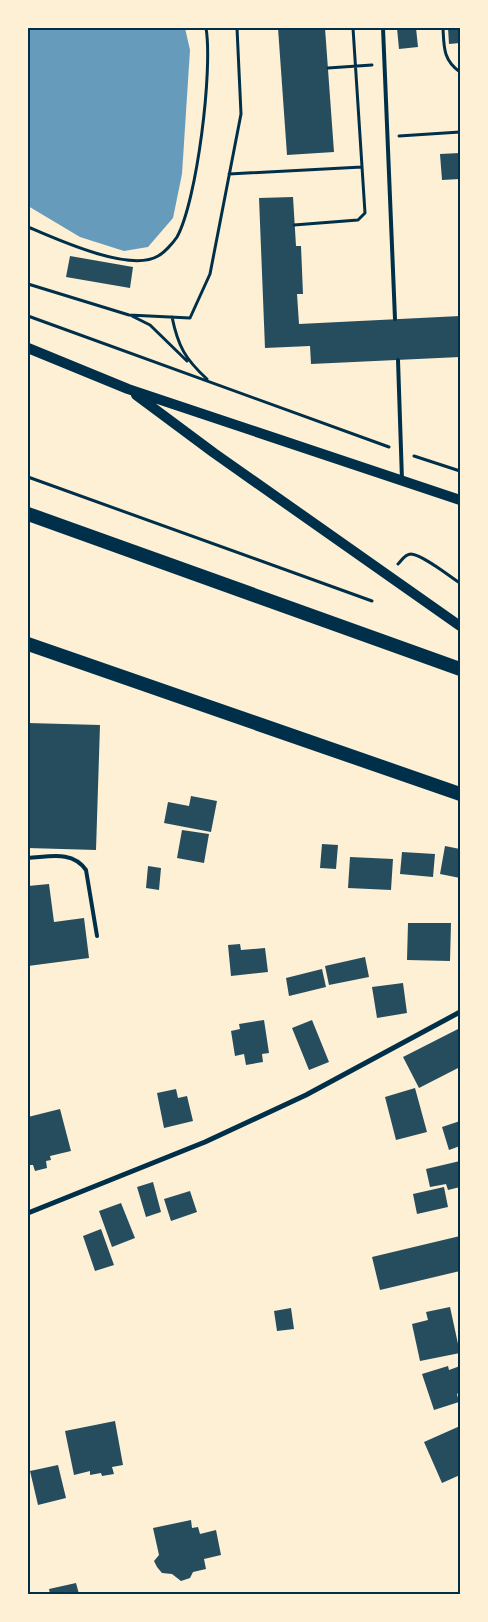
<svg xmlns="http://www.w3.org/2000/svg" width="488" height="1622" viewBox="0 0 488 1622" font-family="'PT Sans Narrow',sans-serif">
<style>
.water{fill:#669bbc}
.building{fill:#264d5e}
.lines{fill:none;stroke-linecap:round;stroke-linejoin:round}
.path{stroke:#003049;stroke-width:3}
.service{stroke:#003049;stroke-width:4}
.minor{stroke:#003049;stroke-width:5}
.secondary{stroke:#003049;stroke-width:10}
.trunk{stroke:#003049;stroke-width:14}
.neatline{fill:none;stroke:#003049;stroke-width:2}
</style>
<rect width="100%" height="100%" fill="#fdf0d5"/>
<!-- water -->
<path class="water" d="M 28,28 L 185,28 L 190,50 L 182,174 L 173,218 L 148,247 L 124,251 L 80,237 L 28,206 Z"/>
<!-- building -->
<path class="building" d="M 278,28 L 325,28 L 334,152 L 287,155 Z
M 397,28 L 416,28 L 418,47 L 399,49 Z
M 448,28 L 460,28 L 460,43 L 449,44 Z
M 460,153 L 460,179 L 442,180 L 440,154 Z
M 293,197 L 296,246 L 301,246 L 303,294 L 297,294 L 299,324 L 460,316 L 460,357 L 311,364 L 310,346 L 265,348 L 259,198 Z
M 70,256 L 133,267 L 130,288 L 66,277 Z
M 28,723 L 100,725 L 96,850 L 28,848 Z
M 191,796 L 217,801 L 211,832 L 164,823 L 168,802 L 189,806 Z
M 182,830 L 209,834 L 204,863 L 177,858 Z
M 322,844 L 338,845 L 336,869 L 320,868 Z
M 445,846 L 460,849 L 460,878 L 440,874 Z
M 402,852 L 435,854 L 433,877 L 400,874 Z
M 350,857 L 393,859 L 391,890 L 348,888 Z
M 148,866 L 161,868 L 159,890 L 146,888 Z
M 49,884 L 54,922 L 84,918 L 89,958 L 28,966 L 28,886 Z
M 408,923 L 451,923 L 450,961 L 407,960 Z
M 240,944 L 241,950 L 265,948 L 268,972 L 231,976 L 228,945 Z
M 365,957 L 369,977 L 329,985 L 325,966 Z
M 322,969 L 326,987 L 289,996 L 286,978 Z
M 403,983 L 407,1013 L 377,1018 L 372,987 Z
M 264,1020 L 269,1053 L 262,1054 L 263,1062 L 246,1065 L 244,1054 L 235,1056 L 231,1031 L 240,1029 L 239,1024 Z
M 312,1020 L 329,1062 L 309,1070 L 292,1028 Z
M 460,1028 L 460,1067 L 419,1088 L 403,1057 Z
M 415,1088 L 427,1132 L 396,1140 L 385,1097 Z
M 176,1089 L 178,1098 L 187,1096 L 193,1121 L 164,1128 L 157,1093 Z
M 60,1109 L 71,1151 L 50,1156 L 51,1160 L 46,1161 L 47,1168 L 35,1171 L 33,1165 L 30,1165 L 28,1162 L 28,1117 Z
M 460,1121 L 460,1146 L 449,1150 L 442,1127 Z
M 460,1161 L 460,1187 L 448,1190 L 446,1184 L 430,1187 L 426,1169 Z
M 153,1182 L 161,1212 L 146,1217 L 137,1187 Z
M 444,1187 L 448,1207 L 417,1214 L 413,1194 Z
M 190,1191 L 197,1212 L 171,1221 L 164,1199 Z
M 121,1203 L 135,1238 L 112,1247 L 99,1211 Z
M 101,1229 L 114,1265 L 95,1271 L 83,1236 Z
M 460,1236 L 460,1271 L 380,1290 L 372,1257 Z
M 450,1307 L 460,1353 L 420,1361 L 412,1324 L 428,1320 L 426,1312 Z
M 291,1308 L 294,1329 L 277,1331 L 274,1311 Z
M 448,1366 L 449,1370 L 460,1366 L 460,1392 L 457,1394 L 459,1402 L 434,1410 L 422,1374 Z
M 115,1421 L 123,1465 L 112,1467 L 114,1474 L 102,1476 L 101,1473 L 90,1475 L 90,1471 L 74,1475 L 65,1431 Z
M 460,1426 L 460,1475 L 442,1483 L 424,1442 Z
M 58,1465 L 66,1498 L 38,1505 L 30,1471 Z
M 191,1520 L 192,1528 L 198,1527 L 200,1534 L 216,1530 L 221,1555 L 204,1559 L 206,1569 L 193,1572 L 190,1578 L 181,1581 L 172,1574 L 162,1573 L 157,1567 L 154,1561 L 159,1555 L 153,1528 Z
M 76,1583 L 79,1594 L 50,1594 L 49,1589 Z"/>
<g class="lines">
<!-- path -->
<path class="path" d="M 443,28 C 444,47 443,60 460,72
M 328,68 L 372,65
M 399,136 L 460,132
M 229,174 L 362,167
M 294,225 L 358,220 L 365,213 L 353,28
M 28,227 C 56,239 130,273 158,256 C 164,253 173,243 177,237 C 197,201 213,69 206,28
M 28,284 L 129,315 L 190,318 L 210,274 L 241,114 L 237,28
M 28,316 L 389,447
M 132,316 L 150,325 L 187,361
M 172,317 C 178,346 185,359 207,379
M 414,456 L 460,471
M 28,477 L 372,601
M 398,564 C 402,560 405,554 411,554 C 423,555 449,576 460,583"/>
<!-- service -->
<path class="service" d="M 383,28 L 395,319
M 398,360 L 402,480
M 28,858 C 49,857 72,850 86,870 L 97,936"/>
<!-- minor -->
<path class="minor" d="M 28,1213 L 205,1142 L 306,1095 L 460,1012"/>
<!-- secondary -->
<path class="secondary" d="M 28,348 L 128,389 L 460,500
M 136,395 L 214,453 L 460,626"/>
<!-- trunk -->
<path class="trunk" d="M 28,514 L 460,669
M 28,644 L 460,794"/>
</g>
<!-- border -->
<rect width="488" height="1622" fill="none" stroke="#fdf0d5" stroke-width="58"/>
<rect x="29" y="29" width="430" height="1564" class="neatline"/>
</svg>
